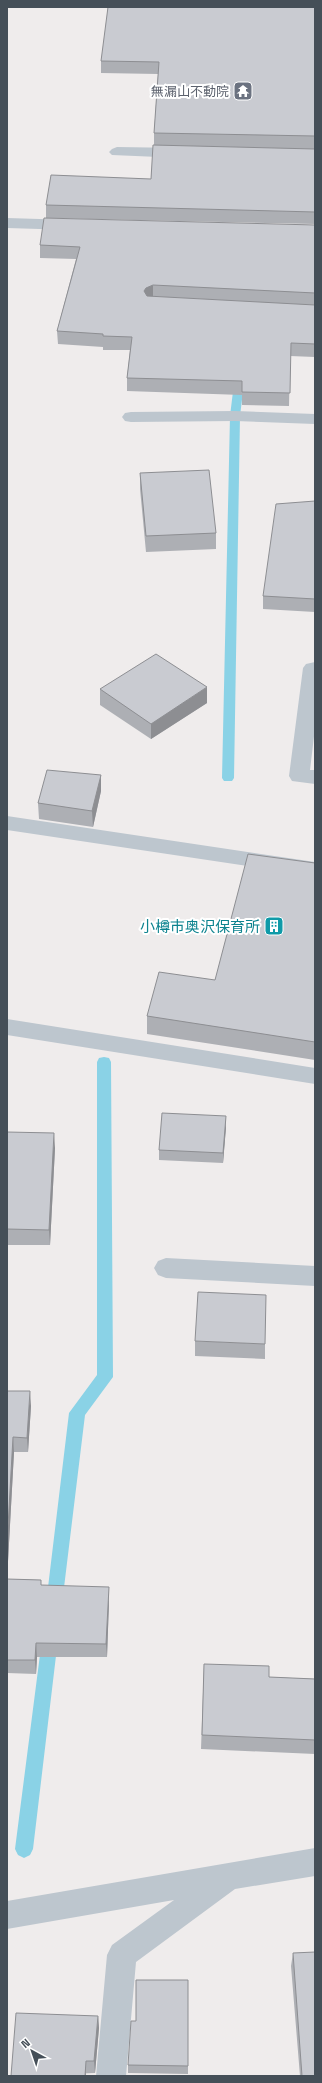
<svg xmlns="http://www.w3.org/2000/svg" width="322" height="2083" viewBox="0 0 322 2083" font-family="'Space Grotesk','Noto Sans JP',sans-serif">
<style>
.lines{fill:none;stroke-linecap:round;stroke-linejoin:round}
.stream{fill:#8ad2e6;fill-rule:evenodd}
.minor{fill:#bdc6ce;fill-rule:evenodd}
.wall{fill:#adafb4}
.shaded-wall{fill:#8d8e92}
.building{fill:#c9cbd1;stroke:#8d8e92}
.labels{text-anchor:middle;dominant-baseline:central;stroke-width:4;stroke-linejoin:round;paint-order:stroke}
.far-worship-label{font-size:13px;fill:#5b616d;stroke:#fff;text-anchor:end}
.culture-label{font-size:15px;fill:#0d838f;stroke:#fff;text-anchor:end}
</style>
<rect width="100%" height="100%" fill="#efecec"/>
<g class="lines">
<!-- stream -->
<path class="stream" d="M 240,372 L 245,375 L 240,416 L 234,778 L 232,781 L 224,781 L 222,778 L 230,416 L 235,375 Z
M 104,1057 L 109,1058 L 111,1062 L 113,1377 L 85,1415 L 62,1604 L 60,1609 L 54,1611 L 48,1609 L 46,1604 L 69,1413 L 97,1375 L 97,1062 L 99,1058 Z
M 50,1631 L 56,1634 L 58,1639 L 33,1849 L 30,1855 L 24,1858 L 18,1855 L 15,1849 L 42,1639 L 44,1634 Z"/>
<!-- minor -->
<path class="minor" d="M 117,147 L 182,148 L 187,150 L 190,153 L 187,156 L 182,158 L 112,155 L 109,152 L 112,149 Z
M 7,218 L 72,220 L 78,222 L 80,225 L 78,228 L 72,230 L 7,228 Z
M 235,411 L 315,414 L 315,424 L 235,421 L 131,422 L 125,421 L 122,417 L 125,413 L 131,412 Z
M 315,662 L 315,728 L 310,770 L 315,770 L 315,784 L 292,781 L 289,776 L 303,668 L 306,664 Z
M 7,816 L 315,862 L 315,876 L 7,830 Z
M 7,1019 L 315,1068 L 315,1084 L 7,1035 Z
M 166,1258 L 315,1266 L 315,1286 L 166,1278 L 158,1275 L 154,1268 L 158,1261 Z
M 315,1848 L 315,1876 L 235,1889 L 136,1962 L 126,2076 L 96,2076 L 107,1955 L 112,1945 L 174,1900 L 7,1929 L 7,1901 Z"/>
</g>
<!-- wall -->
<path class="wall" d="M 315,7 L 315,224 L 46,218 L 46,205 L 151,179 L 154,145 L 154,133 L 158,74 L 101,73 L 101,61 Z
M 315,225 L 315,357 L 290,356 L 289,406 L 242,405 L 242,395 L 127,391 L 127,378 L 130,350 L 103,350 L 103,347 L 58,344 L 57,331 L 76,259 L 40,258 L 40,245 Z
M 140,473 L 216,533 L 216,549 L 146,552 L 140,489 Z
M 315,501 L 315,612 L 263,609 L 263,596 Z
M 100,689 L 207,703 L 151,739 L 100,705 Z
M 101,775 L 101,791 L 93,827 L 39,819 L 38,803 Z
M 315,863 L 315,1060 L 147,1034 L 147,1016 L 215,980 Z
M 226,1127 L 223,1163 L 159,1160 L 159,1150 Z
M 7,1132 L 55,1148 L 50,1245 L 7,1245 Z
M 195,1341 L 265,1344 L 265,1359 L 195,1356 Z
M 7,1391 L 31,1406 L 28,1452 L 14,1452 L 7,1579 L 41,1580 L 41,1585 L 109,1601 L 107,1657 L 37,1657 L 36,1674 L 7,1673 Z
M 204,1664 L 269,1677 L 315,1679 L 315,1754 L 201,1749 Z
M 293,1953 L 315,2076 L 300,2076 L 291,1966 Z
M 188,1980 L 188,2074 L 128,2073 L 128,2065 Z
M 98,2016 L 99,2028 L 95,2073 L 11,2076 Z"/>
<!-- shaded-wall -->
<path class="shaded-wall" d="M 153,285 L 153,298 L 147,301 L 144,291 L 146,288 Z
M 207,687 L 207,703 L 151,739 L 151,724 Z
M 101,775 L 101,791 L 93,827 L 92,811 Z
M 226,1116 L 226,1127 L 223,1163 L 223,1153 Z
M 54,1133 L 55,1148 L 50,1245 L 49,1230 Z
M 30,1391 L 31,1406 L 28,1452 L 27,1438 Z
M 13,1437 L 14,1452 L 7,1580 L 7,1544 Z
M 109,1587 L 109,1601 L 107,1657 L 106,1644 Z
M 36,1643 L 37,1657 L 36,1674 L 35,1660 Z
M 98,2016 L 99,2028 L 95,2073 L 94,2061 Z
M 86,2061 L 86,2076 L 85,2076 Z"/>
<!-- building -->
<path class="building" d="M 108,7 L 315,7 L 315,136 L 154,133 L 159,62 L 101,61 Z
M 153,145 L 315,149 L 315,212 L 46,205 L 51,175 L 151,179 Z
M 44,218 L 315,225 L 315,293 L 153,285 L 146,288 L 144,291 L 147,296 L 315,305 L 315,344 L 291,343 L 290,393 L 242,392 L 242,381 L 127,378 L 132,337 L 103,336 L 103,334 L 57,331 L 80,247 L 40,245 Z
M 209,470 L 216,533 L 146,536 L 140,473 Z
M 315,501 L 315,599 L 263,596 L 276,504 Z
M 156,654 L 207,687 L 151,724 L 100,689 Z
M 47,770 L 101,775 L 92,811 L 38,803 Z
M 248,854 L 315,863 L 315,1042 L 147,1016 L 159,972 L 215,980 Z
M 162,1113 L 226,1116 L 223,1153 L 159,1150 Z
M 7,1132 L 54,1133 L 49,1230 L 7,1229 Z
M 198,1292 L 266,1295 L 265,1344 L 195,1341 Z
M 7,1391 L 30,1391 L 27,1438 L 13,1437 L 7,1544 Z
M 7,1579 L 41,1580 L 41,1585 L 109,1587 L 106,1644 L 36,1643 L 35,1660 L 7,1660 Z
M 204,1664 L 269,1666 L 269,1677 L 315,1679 L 315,1740 L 202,1735 Z
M 315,1952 L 315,2076 L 302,2076 L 293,1953 Z
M 136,1980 L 188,1980 L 188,2066 L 128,2065 L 131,2021 L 136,2021 Z
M 16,2013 L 98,2016 L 94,2061 L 86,2061 L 85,2076 L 11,2076 Z"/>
<!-- icons -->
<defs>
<g id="temple-square" transform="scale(1)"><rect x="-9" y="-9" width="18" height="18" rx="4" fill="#6b7280" stroke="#fff"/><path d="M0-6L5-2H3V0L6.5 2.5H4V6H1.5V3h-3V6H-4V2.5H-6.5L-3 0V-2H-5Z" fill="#fff"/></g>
<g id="building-square" transform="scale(1)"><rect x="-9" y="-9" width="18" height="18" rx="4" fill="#0f9aa8" stroke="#fff"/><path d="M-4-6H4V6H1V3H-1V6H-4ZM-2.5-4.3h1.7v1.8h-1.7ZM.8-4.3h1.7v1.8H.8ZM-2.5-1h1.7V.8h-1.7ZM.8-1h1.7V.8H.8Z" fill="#fff"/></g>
</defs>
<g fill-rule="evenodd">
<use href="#temple-square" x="243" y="91"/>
<use href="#building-square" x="274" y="926"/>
</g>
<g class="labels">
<!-- far-worship labels -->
<g class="far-worship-label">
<text x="229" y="91">無漏山不動院</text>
</g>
<!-- culture labels -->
<g class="culture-label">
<text x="260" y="926">小樽市奥沢保育所</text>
</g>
</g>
<!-- border -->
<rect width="322" height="2083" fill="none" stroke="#454f58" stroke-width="16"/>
<!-- north arrow -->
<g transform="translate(32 2051) rotate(320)" stroke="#ffffff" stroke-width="3" paint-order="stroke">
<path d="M0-3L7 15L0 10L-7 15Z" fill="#454f58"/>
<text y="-6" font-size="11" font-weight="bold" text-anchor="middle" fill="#454f58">N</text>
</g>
</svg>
